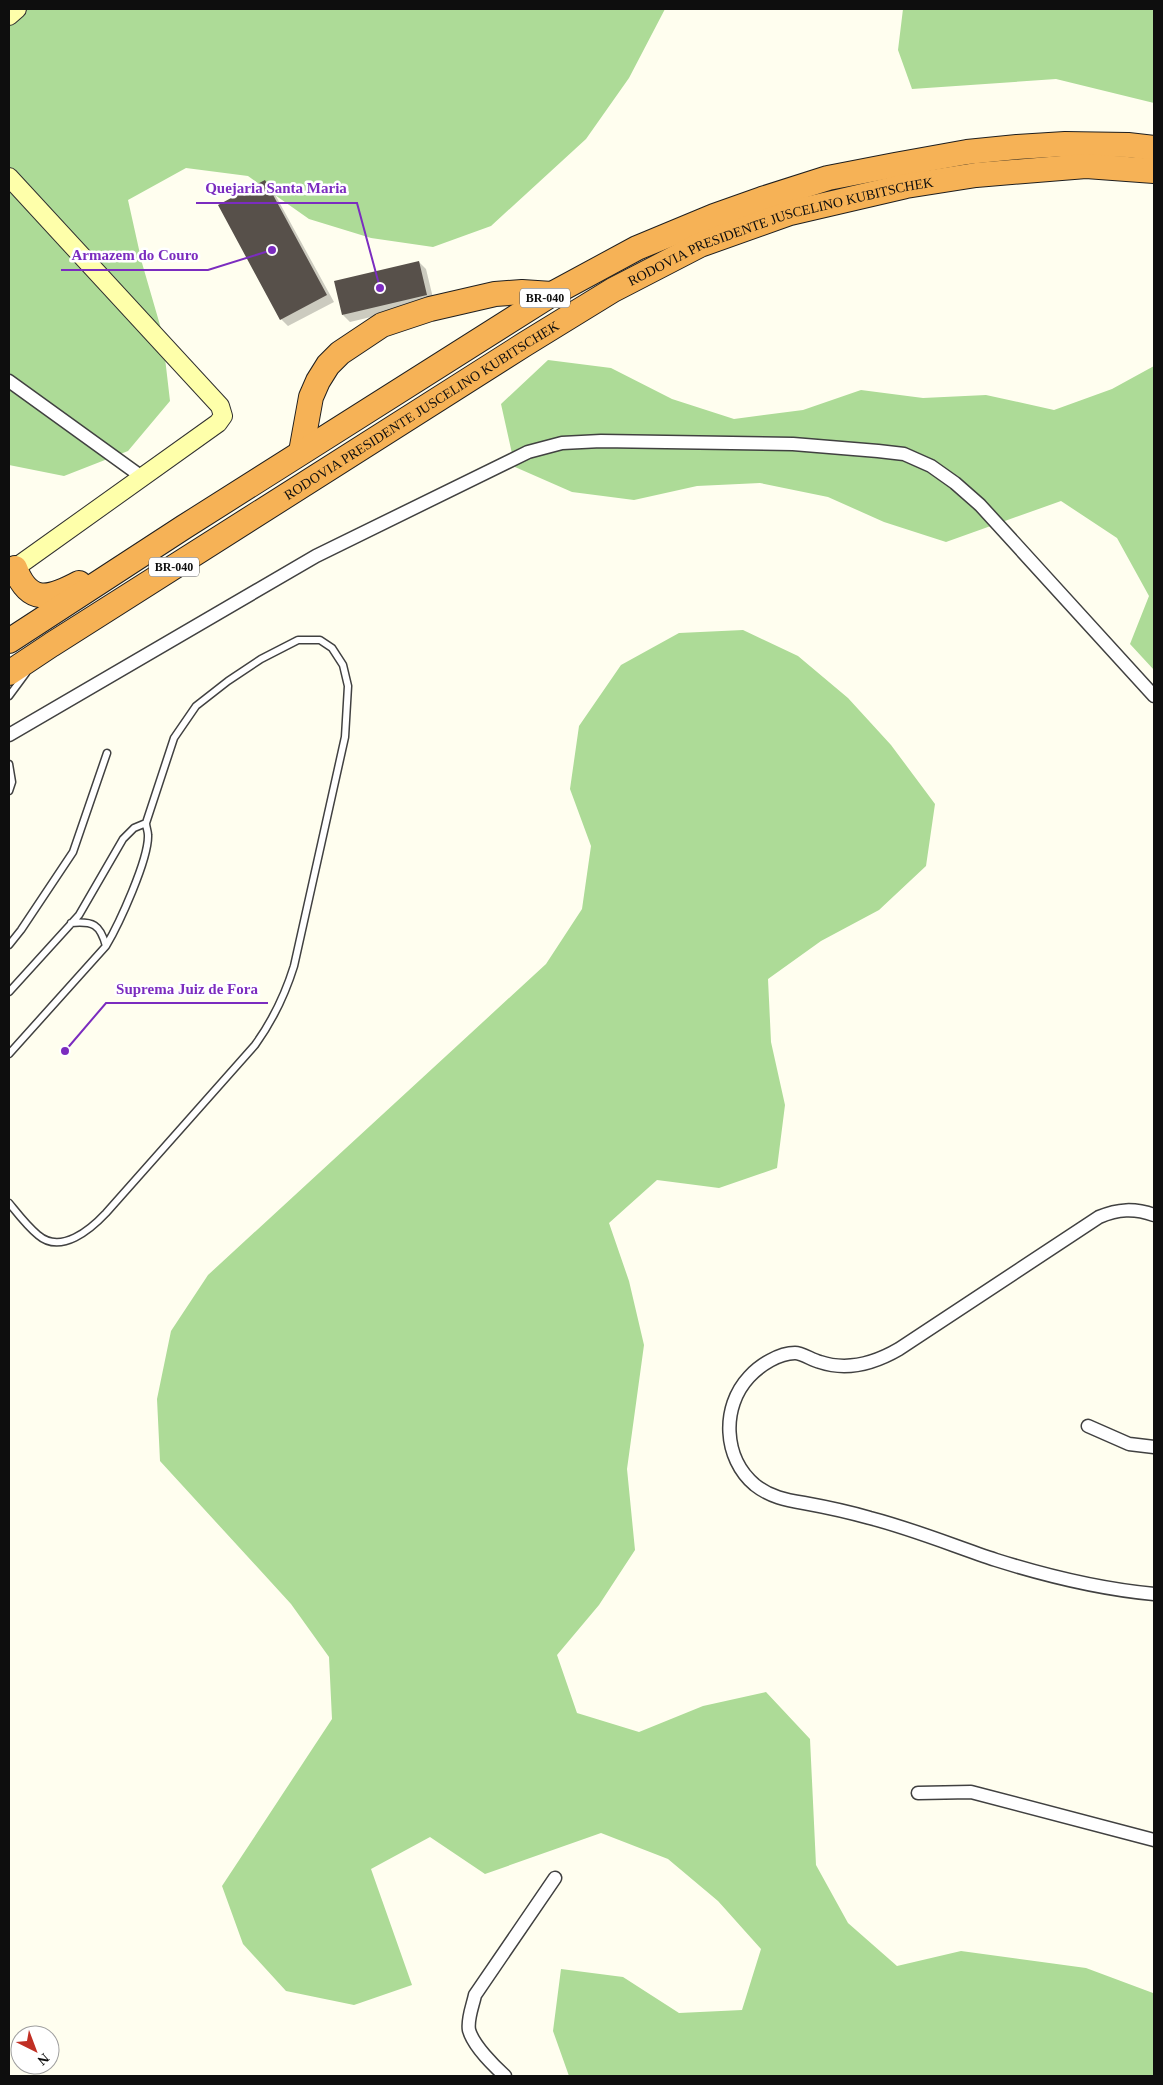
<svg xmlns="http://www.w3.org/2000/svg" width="1163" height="2085" viewBox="0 0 1163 2085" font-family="Georgia,serif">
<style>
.forest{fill:#addb97}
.shadow{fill:#0003}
.building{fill:#57504a}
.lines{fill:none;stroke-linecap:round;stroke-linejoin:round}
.lane-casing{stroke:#414141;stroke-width:9}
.street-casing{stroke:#414141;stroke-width:15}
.secondary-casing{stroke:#303030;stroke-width:20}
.highway-casing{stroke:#1f1f1f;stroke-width:26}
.lane{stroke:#fff;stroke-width:6}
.street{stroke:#fff;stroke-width:12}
.secondary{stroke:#feffaa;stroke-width:18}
.highway{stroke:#f6b256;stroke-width:24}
.labels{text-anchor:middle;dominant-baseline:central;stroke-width:5;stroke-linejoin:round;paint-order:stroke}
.shield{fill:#fff;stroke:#565656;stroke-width:1}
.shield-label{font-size:12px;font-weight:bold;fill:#0e0e0e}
.street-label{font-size:14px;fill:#0e0e0e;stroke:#fff}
.leader{fill:none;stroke:#7b2cbf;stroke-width:2}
.callout-dot{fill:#7b2cbf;stroke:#fff;stroke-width:2}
.callout-label{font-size:15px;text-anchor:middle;font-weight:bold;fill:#7b2cbf;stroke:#fff;stroke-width:5;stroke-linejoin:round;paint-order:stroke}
</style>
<rect width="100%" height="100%" fill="#fffeef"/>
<!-- forest -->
<path class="forest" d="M 9,9 L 665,9 L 629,78 L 586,139 L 491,226 L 433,247 L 371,238 L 309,219 L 248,176 L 186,168 L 128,200 L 142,263 L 162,332 L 170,401 L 128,451 L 64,476 L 9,465 Z
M 903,9 L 1154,9 L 1154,103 L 1056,79 L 912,89 L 898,50 Z
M 548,360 L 611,368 L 672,399 L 734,419 L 803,410 L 861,390 L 923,398 L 986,395 L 1054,410 L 1112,389 L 1154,366 L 1154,670 L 1130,644 L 1149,596 L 1117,538 L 1061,501 L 946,542 L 884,522 L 828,497 L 760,483 L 697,486 L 634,500 L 572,492 L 515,467 L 501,404 Z
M 743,630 L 798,656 L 848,698 L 891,745 L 935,804 L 926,866 L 879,910 L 821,941 L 768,979 L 771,1042 L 785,1105 L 777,1168 L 719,1188 L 657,1180 L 609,1223 L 629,1281 L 644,1345 L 627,1469 L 635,1550 L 599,1605 L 557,1655 L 577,1713 L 639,1732 L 703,1706 L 766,1692 L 810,1739 L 816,1865 L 848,1923 L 897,1966 L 961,1951 L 1086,1968 L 1153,1993 L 1154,2076 L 569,2076 L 553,2031 L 561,1969 L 623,1977 L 679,2013 L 742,2010 L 761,1949 L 718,1901 L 668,1859 L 601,1833 L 485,1874 L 430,1837 L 371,1869 L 412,1985 L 354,2005 L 286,1991 L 243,1944 L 222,1886 L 332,1719 L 329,1657 L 291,1604 L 160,1461 L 157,1399 L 171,1331 L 208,1275 L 546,964 L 582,909 L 591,846 L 570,789 L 579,726 L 621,665 L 679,633 Z"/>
<!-- shadow -->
<path class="shadow" d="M 265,181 L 272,189 L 334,302 L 288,326 L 281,319 Z
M 419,262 L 426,269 L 434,302 L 350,322 L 343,315 Z"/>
<!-- building -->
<path class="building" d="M 265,180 L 327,295 L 280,320 L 218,205 Z
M 419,261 L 427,295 L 342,315 L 334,281 Z"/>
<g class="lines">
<!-- lane casing -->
<g class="lane-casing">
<path id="lane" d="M 9,696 L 26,673
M 9,764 L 12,782 L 9,791
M 71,923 C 93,921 100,924 106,946
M 9,945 L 21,930 L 73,852 L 107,753
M 9,992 L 79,915 L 123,839 L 134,828 L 146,823
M 9,1054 L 106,946 C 119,924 149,859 148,835 C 148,831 146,827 146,823 L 174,738 L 196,706 L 228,681 L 261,659 L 298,640 L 320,640 L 332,648 L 343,665 L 348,686 L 345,737 L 294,966 C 285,995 273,1020 255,1045 L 106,1213 C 91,1229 61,1255 38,1235 C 27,1226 18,1214 9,1203"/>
</g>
<!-- street casing -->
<g class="street-casing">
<path id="street" d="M 9,381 L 142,477
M 9,735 L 316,556 L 528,452 L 562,443 L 601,441 L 793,444 L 878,451 L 904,454 L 931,466 L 955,483 L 980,505 L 1154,696
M 1154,1215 C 1134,1208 1118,1209 1099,1217 L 899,1349 C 875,1363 847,1371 820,1362 C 812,1360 802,1353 795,1353 C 779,1353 760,1365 749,1377 C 721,1407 723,1458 755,1485 C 770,1497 786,1500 804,1503 C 826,1507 849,1512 870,1518 C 913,1529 954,1546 996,1560 C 1047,1576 1100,1589 1154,1594
M 1088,1426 L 1129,1444 L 1154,1447
M 918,1793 L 971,1792 L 1154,1840
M 505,2076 C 494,2066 473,2045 469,2030 C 467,2019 473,2005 475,1995 L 555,1878"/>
</g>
<!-- secondary casing -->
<g class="secondary-casing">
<path id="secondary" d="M 9,16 L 17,9
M 9,177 L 220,406 L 223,416 L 218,423 L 15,568"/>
</g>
<!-- highway casing -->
<g class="highway-casing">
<g id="highway">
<path d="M 301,452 L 311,397 L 318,381 L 328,365 L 340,353 L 382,325 L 430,309 L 495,294 L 522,292 L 552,294"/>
<path d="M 9,574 L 15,568 C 29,605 49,599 79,583"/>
<path d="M 9,641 L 184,527 L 552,294 L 637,248 L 714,216 L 762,199 L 828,178 L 895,165 L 967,152 L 1017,147 L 1065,144 L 1128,145 L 1154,148"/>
<path id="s1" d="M 9,673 L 51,645 L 525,344 L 613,290 L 700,245 L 790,213 L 906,186 L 976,175 L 1086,166 L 1154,171"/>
</g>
</g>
<!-- lane -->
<use href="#lane" class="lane"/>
<!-- street -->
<use href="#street" class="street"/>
<!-- secondary -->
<use href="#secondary" class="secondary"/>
<!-- highway -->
<use href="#highway" class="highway"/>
</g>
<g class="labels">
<!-- shield labels -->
<g class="shield">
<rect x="520" y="288.5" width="50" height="19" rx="4"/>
<rect x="149" y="557.5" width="50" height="19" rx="4"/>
</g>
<g class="shield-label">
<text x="545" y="298">BR-040</text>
<text x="174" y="567">BR-040</text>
</g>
<!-- street labels -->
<g class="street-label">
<text stroke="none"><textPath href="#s1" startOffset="894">RODOVIA PRESIDENTE JUSCELINO KUBITSCHEK</textPath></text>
<text stroke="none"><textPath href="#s1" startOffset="489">RODOVIA PRESIDENTE JUSCELINO KUBITSCHEK</textPath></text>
</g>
</g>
<!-- callouts -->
<path class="leader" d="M380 288L357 203H196M272 250L208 270H61M65 1051L106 1003H268"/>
<g class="callout-dot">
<circle cx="380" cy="288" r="5"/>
<circle cx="272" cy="250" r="5"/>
<circle cx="65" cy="1051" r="5"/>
</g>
<g class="callout-label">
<text x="276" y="193">Quejaria Santa Maria</text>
<text x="135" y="260">Armazem do Couro</text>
<text x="187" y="994">Suprema Juiz de Fora</text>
</g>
<!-- border -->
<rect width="1163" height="2085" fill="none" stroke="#0e0e0e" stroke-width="20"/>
<!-- north arrow -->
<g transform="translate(35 2050) rotate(138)"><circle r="24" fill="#ffffff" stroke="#9f9f9f"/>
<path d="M0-4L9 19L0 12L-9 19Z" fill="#c02f24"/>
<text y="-8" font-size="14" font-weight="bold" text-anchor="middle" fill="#0e0e0e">N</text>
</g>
</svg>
